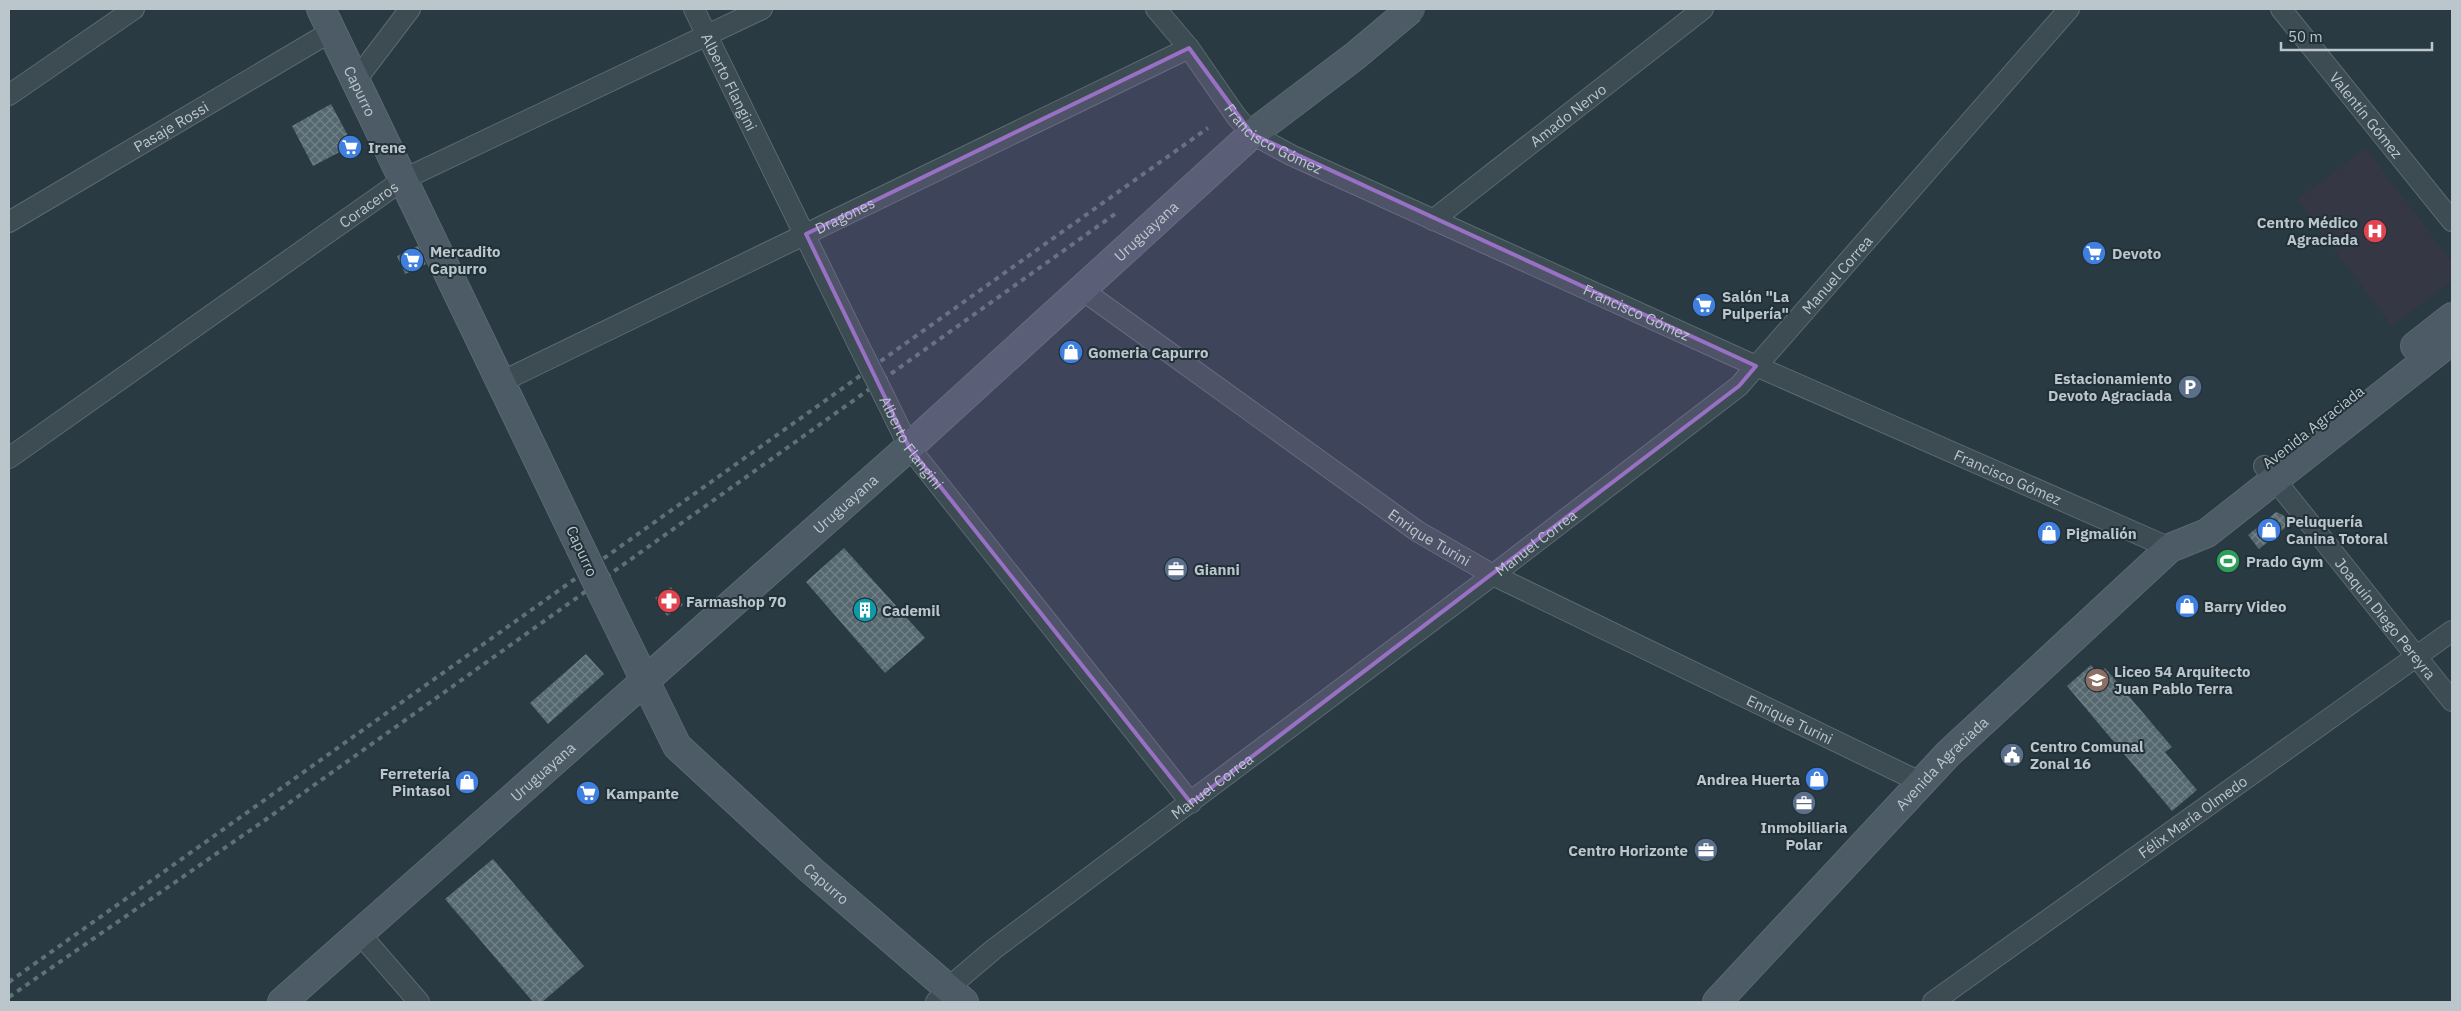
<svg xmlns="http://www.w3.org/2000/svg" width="2461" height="1011" viewBox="0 0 2461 1011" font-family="'IBM Plex Sans',sans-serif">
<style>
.medical{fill:#353744}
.building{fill:url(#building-cross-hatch)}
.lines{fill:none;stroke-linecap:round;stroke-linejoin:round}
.street-casing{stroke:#5c6970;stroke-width:22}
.secondary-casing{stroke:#5c6970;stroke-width:30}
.street{stroke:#3d4b52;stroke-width:20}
.secondary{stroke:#4c5b65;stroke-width:28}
.rail{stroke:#607079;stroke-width:4;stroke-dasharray:5 5;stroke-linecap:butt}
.street-bridge-casing{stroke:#5c6970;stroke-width:22;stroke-linecap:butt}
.secondary-bridge-casing{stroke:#5c6970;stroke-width:30;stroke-linecap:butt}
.street-bridge{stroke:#3d4b52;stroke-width:20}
.secondary-bridge{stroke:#4c5b65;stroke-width:28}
.marked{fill:#9871c5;fill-opacity:0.2;stroke:#9871c5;stroke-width:4;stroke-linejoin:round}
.labels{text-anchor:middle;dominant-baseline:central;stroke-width:4;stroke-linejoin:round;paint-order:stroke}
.street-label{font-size:15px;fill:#bbc6cc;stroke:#223038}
.poi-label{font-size:15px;font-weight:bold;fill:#bbc6cc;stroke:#223038;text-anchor:start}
</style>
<defs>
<pattern id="building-cross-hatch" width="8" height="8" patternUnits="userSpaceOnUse" patternTransform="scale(1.25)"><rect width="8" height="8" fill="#55676f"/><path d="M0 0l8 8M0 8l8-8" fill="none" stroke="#738289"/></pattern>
</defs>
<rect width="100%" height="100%" fill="#293a42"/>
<!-- medical -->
<path class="medical" d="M 2366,148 L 2452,262 L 2452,281 L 2392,326 L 2297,200 Z"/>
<!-- building -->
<path class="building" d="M 331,104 L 353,145 L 313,166 L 292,126 Z
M 418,246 L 426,264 L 405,274 L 397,256 Z
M 2276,512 L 2283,515 L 2290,524 L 2259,549 L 2248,535 Z
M 844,548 L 925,638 L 885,673 L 806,582 Z
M 671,587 L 683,605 L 667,616 L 655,598 Z
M 586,654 L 604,674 L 548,724 L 530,703 Z
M 2091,665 L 2098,674 L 2105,668 L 2172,747 L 2165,752 L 2197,790 L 2172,811 L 2067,686 Z
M 493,859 L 584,966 L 542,1002 L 533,1002 L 445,899 Z"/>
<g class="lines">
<!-- street casing -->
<g class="street-casing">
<g id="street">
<path id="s1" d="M 694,9 L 857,342"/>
<path id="s2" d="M 1156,9 L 1189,48 L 1236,116 L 1252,134 L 1291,155 L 1756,366 L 2170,548"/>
<path id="s3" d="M 2281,9 L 2452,221"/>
<path d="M 356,80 L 410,9"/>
<path d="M 9,95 L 134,9"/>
<path id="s4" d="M 1433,220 L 1703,9"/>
<path id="s5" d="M 9,222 L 332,31"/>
<path id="s6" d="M 1081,289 L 1417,531 L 1493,575 L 1920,782"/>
<path id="s7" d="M 501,382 L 1189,48"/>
<path id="s8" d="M 885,398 L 909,447 L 1191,803"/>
<path id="s9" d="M 9,458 L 404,179 L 762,9"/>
<path id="s10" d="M 2264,466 L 2452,701"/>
<path d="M 360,934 L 419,1002"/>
<path id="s11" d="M 936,1002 L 948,988 L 994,949 L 1493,575 L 1739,386 L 2069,9"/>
<path id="s12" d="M 1933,1002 L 2452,631"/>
</g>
</g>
<!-- secondary casing -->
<g class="secondary-casing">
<g id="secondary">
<path id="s13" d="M 321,9 L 580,547"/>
<path d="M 2415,346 L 2452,317"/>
<path id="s14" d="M 604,597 L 677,746 L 811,870 L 964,1002"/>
<path id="s15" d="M 282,1002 L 909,447 L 1252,134 L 1293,103"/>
<path id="s16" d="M 1717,1002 L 1948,754 L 2170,548 L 2207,533 L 2452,340"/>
</g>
</g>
<!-- street -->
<use href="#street" class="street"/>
<!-- secondary -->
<use href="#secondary" class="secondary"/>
<!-- rail -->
<path class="rail" d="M 9,982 L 1208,128
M 9,997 L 268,818 L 1115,214"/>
<!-- street-bridge casing -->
<g class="street-bridge-casing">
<path id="street-bridge" d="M 857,342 L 885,398"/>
</g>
<!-- secondary-bridge casing -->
<g class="secondary-bridge-casing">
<path id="secondary-bridge" d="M 1293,103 L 1355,56 L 1411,9
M 580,547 L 604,597"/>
</g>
<!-- street-bridge -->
<use href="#street-bridge" class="street-bridge"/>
<!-- secondary-bridge -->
<use href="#secondary-bridge" class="secondary-bridge"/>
</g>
<!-- marked area -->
<path class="marked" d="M 1189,48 L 1252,134 L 1756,366 L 1739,386 L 1191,803 L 909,447 L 806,234 Z"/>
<!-- icons -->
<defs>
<g id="supermarket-disc" transform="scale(1.25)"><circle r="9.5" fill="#3f7fe0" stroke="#223038"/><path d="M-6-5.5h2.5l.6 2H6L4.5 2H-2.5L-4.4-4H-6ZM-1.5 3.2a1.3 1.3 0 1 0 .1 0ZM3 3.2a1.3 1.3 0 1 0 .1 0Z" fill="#fff"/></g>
<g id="hospital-disc" transform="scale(1.25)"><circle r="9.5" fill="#e0444e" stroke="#223038"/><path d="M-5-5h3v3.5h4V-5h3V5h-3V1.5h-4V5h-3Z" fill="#fff"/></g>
<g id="shop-disc" transform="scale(1.25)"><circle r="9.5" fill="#3f7fe0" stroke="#223038"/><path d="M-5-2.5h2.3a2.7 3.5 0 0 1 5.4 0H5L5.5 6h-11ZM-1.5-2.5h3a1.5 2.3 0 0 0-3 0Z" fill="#fff"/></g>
<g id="parking-disc" transform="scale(1.25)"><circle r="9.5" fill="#5c6f8a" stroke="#223038"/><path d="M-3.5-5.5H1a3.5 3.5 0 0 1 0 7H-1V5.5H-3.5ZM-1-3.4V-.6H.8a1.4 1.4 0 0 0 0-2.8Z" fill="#fff"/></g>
<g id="stadium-disc" transform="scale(1.25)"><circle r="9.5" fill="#2e9e5b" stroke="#223038"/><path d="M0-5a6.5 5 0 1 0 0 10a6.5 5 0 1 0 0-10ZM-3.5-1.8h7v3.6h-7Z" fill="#fff"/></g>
<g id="office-disc" transform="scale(1.25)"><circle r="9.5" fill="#5c6f8a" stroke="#223038"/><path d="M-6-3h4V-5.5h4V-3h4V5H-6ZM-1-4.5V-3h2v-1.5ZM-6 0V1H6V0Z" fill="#fff"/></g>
<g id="pharmacy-disc" transform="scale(1.25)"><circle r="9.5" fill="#e0444e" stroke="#223038"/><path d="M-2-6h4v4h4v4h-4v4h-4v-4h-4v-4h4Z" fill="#fff"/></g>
<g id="building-disc" transform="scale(1.25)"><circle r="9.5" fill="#0f9aa8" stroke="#223038"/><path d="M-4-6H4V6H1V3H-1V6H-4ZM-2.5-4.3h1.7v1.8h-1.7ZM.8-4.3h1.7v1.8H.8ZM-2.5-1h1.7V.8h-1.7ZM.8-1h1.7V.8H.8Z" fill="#fff"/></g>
<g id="school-disc" transform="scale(1.25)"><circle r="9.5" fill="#8d6e63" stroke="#223038"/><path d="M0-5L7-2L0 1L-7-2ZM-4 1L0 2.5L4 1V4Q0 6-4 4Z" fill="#fff"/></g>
<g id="civic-disc" transform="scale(1.25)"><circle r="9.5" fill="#5c6f8a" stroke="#223038"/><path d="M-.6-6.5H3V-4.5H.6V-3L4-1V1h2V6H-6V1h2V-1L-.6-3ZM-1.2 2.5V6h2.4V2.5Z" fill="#fff"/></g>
</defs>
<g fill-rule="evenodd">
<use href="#supermarket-disc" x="350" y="147"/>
<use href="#hospital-disc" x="2375" y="231"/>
<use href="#supermarket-disc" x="2094" y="253"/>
<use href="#supermarket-disc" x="412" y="260"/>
<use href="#supermarket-disc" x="1704" y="305"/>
<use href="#shop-disc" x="1071" y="352"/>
<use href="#parking-disc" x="2190" y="387"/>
<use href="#shop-disc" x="2269" y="530"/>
<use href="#shop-disc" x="2049" y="533"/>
<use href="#stadium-disc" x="2228" y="561"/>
<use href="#office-disc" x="1176" y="569"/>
<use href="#pharmacy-disc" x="669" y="601"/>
<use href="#shop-disc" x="2187" y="606"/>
<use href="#building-disc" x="865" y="610"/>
<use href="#school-disc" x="2097" y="680"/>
<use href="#civic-disc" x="2012" y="755"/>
<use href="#shop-disc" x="1817" y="779"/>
<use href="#shop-disc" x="467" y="782"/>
<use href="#supermarket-disc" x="588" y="793"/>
<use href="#office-disc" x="1804" y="803"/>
<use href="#office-disc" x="1706" y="850"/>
</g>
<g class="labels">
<!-- street labels -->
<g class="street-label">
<text stroke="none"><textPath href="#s1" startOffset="81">Alberto Flangini</textPath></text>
<text stroke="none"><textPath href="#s13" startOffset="91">Capurro</textPath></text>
<text stroke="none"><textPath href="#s4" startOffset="171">Amado Nervo</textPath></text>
<text stroke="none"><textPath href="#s3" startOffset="136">Valentín Gómez</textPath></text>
<text stroke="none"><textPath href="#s5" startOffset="188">Pasaje Rossi</textPath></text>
<text stroke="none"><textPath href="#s2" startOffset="178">Francisco Gómez</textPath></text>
<text stroke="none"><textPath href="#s9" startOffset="440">Coraceros</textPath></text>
<text stroke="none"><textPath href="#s7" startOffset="382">Dragones</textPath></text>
<text stroke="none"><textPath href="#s15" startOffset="1158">Uruguayana</textPath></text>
<text stroke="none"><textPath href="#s11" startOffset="1161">Manuel Correa</textPath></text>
<text stroke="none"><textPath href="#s2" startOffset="582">Francisco Gómez</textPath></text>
<text transform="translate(2313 427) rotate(-38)">Avenida Agraciada</text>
<text stroke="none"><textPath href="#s8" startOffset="52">Alberto Flangini</textPath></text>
<text stroke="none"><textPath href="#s2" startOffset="988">Francisco Gómez</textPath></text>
<text stroke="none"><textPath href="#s15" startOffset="752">Uruguayana</textPath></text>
<text stroke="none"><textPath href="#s6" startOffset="428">Enrique Turini</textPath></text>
<text stroke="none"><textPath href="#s11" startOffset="756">Manuel Correa</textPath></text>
<text transform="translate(582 551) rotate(65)">Capurro</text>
<text stroke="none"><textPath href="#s10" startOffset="195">Joaquín Diego Pereyra</textPath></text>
<text stroke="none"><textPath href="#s6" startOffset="832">Enrique Turini</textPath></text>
<text stroke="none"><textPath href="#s16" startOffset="328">Avenida Agraciada</textPath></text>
<text stroke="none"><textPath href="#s15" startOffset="348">Uruguayana</textPath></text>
<text stroke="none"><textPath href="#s11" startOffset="351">Manuel Correa</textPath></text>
<text stroke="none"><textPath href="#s12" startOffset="319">Félix María Olmedo</textPath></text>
<text stroke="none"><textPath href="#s14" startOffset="369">Capurro</textPath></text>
</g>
<!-- poi labels -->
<g class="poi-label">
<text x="368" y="147">Irene</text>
<text x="2358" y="222" text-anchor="end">Centro Médico<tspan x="2358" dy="17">Agraciada</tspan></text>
<text x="430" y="251">Mercadito<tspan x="430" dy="17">Capurro</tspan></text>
<text x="2112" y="253">Devoto</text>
<text x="1722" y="296">Salón "La<tspan x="1722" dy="17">Pulpería"</tspan></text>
<text x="1088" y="352">Gomeria Capurro</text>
<text x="2172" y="378" text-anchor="end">Estacionamiento<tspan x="2172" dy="17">Devoto Agraciada</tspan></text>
<text x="2286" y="521">Peluquería<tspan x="2286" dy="17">Canina Totoral</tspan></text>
<text x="2066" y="533">Pigmalión</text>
<text x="2246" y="561">Prado Gym</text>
<text x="1194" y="569">Gianni</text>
<text x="686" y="601">Farmashop 70</text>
<text x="2204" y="606">Barry Video</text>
<text x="882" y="610">Cademil</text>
<text x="2114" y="671">Liceo 54 Arquitecto<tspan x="2114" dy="17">Juan Pablo Terra</tspan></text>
<text x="2030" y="746">Centro Comunal<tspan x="2030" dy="17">Zonal 16</tspan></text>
<text x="450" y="773" text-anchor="end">Ferretería<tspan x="450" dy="17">Pintasol</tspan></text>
<text x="1800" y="779" text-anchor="end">Andrea Huerta</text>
<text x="606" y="793">Kampante</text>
<text x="1804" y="827" text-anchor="middle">Inmobiliaria<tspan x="1804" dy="17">Polar</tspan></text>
<text x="1688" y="850" text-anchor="end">Centro Horizonte</text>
</g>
</g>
<!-- border -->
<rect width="2461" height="1011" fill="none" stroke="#bbc6cc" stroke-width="20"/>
<!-- scale -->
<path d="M2281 42v8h151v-8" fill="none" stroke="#bbc6cc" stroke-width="2.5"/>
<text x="2288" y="42" font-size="15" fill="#bbc6cc" stroke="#223038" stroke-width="4" paint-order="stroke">50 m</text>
</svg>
